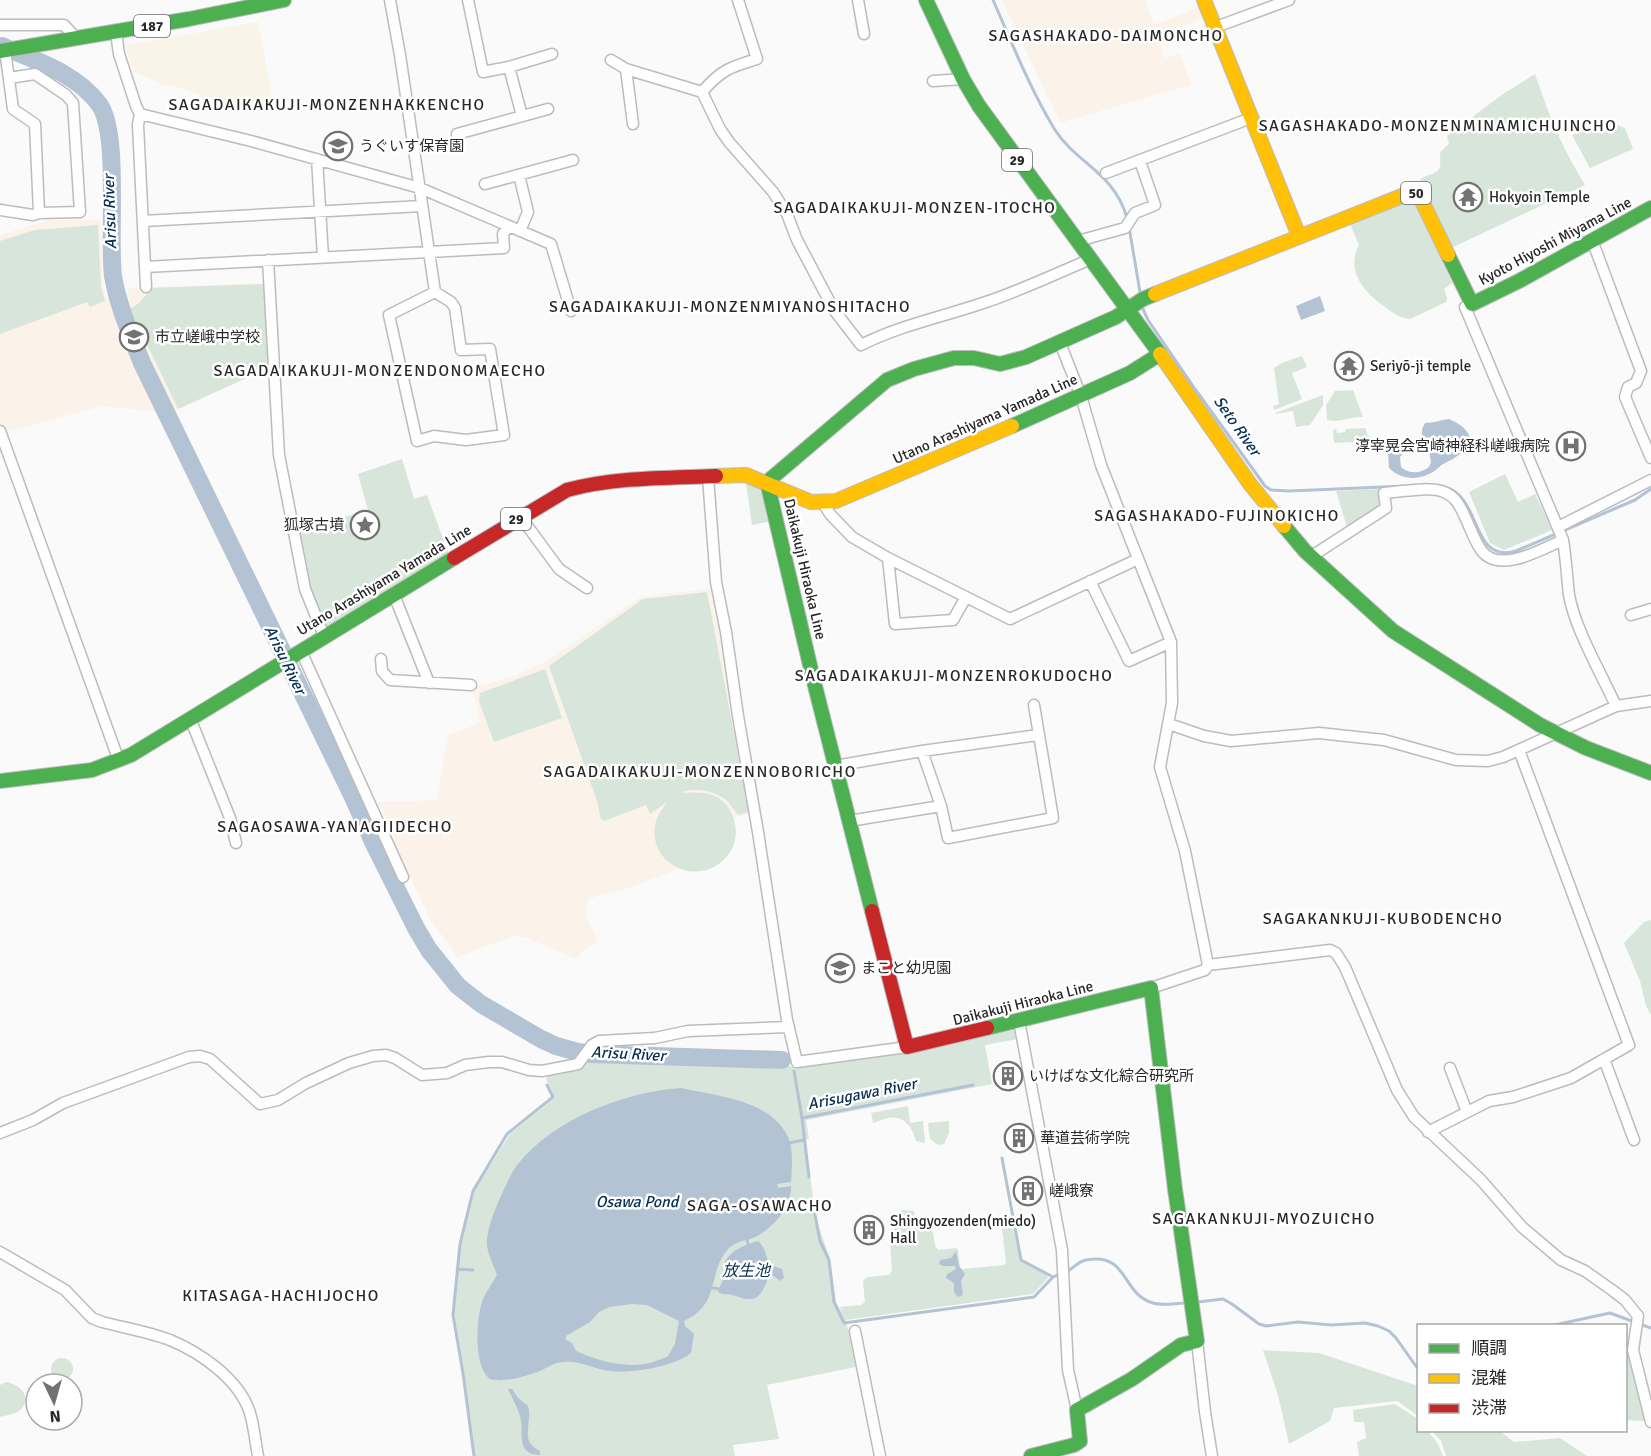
<svg xmlns="http://www.w3.org/2000/svg" width="1651" height="1456" viewBox="0 0 1651 1456" font-family="Signika,'Noto Sans JP',sans-serif">
<style>
.commercial{fill:#f8f4e8}
.education{fill:#fbf3e9}
.green{fill:#d7e5db}
.water{fill:#b3c3d4;fill-rule:evenodd}
.lines{fill:none;stroke-linecap:round;stroke-linejoin:round}
.stream{stroke:#b3c3d4;stroke-width:3}
.river{stroke:#b3c3d4;stroke-width:18}
.street-casing{stroke:#bcbcbd;stroke-width:13}
.fast-casing{stroke:#bcbcbd;stroke-width:16}
.slow-casing{stroke:#bcbcbd;stroke-width:16}
.jam-casing{stroke:#bcbcbd;stroke-width:16}
.street{stroke:#fefefe;stroke-width:10}
.fast{stroke:#4caf50;stroke-width:14}
.slow{stroke:#ffc107;stroke-width:14}
.jam{stroke:#c62828;stroke-width:14}
.labels{text-anchor:middle;dominant-baseline:central;stroke-width:5;stroke-linejoin:round;paint-order:stroke}
.shield{fill:#fff;stroke:#686869;stroke-width:1.5}
.shield-label{font-size:14px;font-weight:bold;fill:#282829}
.poi-label{font-size:15px;fill:#282829;stroke:#fff;text-anchor:start}
.street-label{font-size:15px;fill:#282829;stroke:#fff}
.neighbourhood-label{font-size:16px;letter-spacing:1.5px;fill:#282829;stroke:#fff}
.water-label{font-size:16px;font-style:italic;fill:#083052;stroke:#fff}
</style>
<rect width="100%" height="100%" fill="#fafafb"/>
<!-- commercial -->
<path class="commercial" d="M 258,22 L 275,111 L 203,96 L 178,87 L 163,85 L 135,72 L 130,64 L 125,45 Z"/>
<!-- education -->
<path class="education" d="M 1002,0 L 1145,0 L 1154,25 L 1202,6 L 1206,17 L 1158,36 L 1165,58 L 1180,53 L 1191,85 L 1060,123 Z
M 49,220 L 101,220 L 103,284 L 105,293 L 111,305 L 126,301 L 129,288 L 266,283 L 269,368 L 176,411 L 174,407 L 161,412 L 154,412 L 103,406 L 6,432 L 0,424 L 0,235 Z
M 712,588 L 752,813 L 734,818 L 736,837 L 727,856 L 710,869 L 691,872 L 678,869 L 631,887 L 588,899 L 586,915 L 598,942 L 584,949 L 576,959 L 527,938 L 514,936 L 457,957 L 429,917 L 395,846 L 392,828 L 378,802 L 437,800 L 448,735 L 480,723 L 472,688 L 514,676 L 545,662 L 641,597 Z"/>
<!-- green -->
<path class="green" d="M 1535,74 C 1549,116 1562,147 1585,185 L 1451,248 L 1420,179 C 1441,169 1441,175 1440,152 L 1449,144 L 1447,136 L 1503,94 Z
M 1607,121 L 1625,128 L 1633,149 L 1590,168 L 1572,135 Z
M 1403,202 L 1416,203 L 1452,283 L 1444,289 L 1447,298 L 1446,302 L 1410,319 C 1398,318 1391,311 1381,304 C 1362,290 1346,269 1359,245 L 1350,224 Z
M 98,225 L 101,287 L 105,301 L 90,307 L 87,302 L 0,334 L 0,241 L 35,230 Z
M 266,284 L 268,368 L 178,409 L 130,309 L 139,303 L 152,288 Z
M 1302,356 L 1307,367 L 1292,373 L 1302,399 L 1274,410 L 1273,406 L 1279,404 L 1274,368 L 1282,363 Z
M 1353,390 L 1363,417 C 1350,416 1340,423 1327,420 L 1326,405 L 1335,391 Z
M 1323,395 L 1323,405 L 1310,425 L 1296,427 L 1293,411 L 1275,414 L 1275,413 Z
M 1365,428 L 1370,441 L 1334,443 L 1333,430 L 1336,429 L 1337,433 L 1345,432 L 1346,429 Z
M 402,459 L 414,499 L 427,495 L 449,555 L 327,630 L 311,591 L 298,530 L 368,510 L 358,474 Z
M 1505,474 L 1518,502 L 1535,494 L 1552,530 L 1504,550 L 1490,543 L 1469,492 Z
M 746,483 L 760,488 L 772,521 L 752,525 Z
M 1379,489 L 1383,506 L 1347,527 L 1336,491 Z
M 707,592 L 749,812 L 738,815 C 734,810 730,803 725,799 C 714,791 694,786 681,793 C 699,792 718,791 729,809 C 737,821 738,836 732,849 C 708,892 644,868 656,821 C 658,814 663,808 667,802 L 650,814 L 646,805 L 604,821 L 601,819 L 597,801 L 549,666 L 643,599 Z
M 545,669 L 562,718 L 494,742 L 479,701 L 480,693 Z
M 1651,920 L 1651,1015 L 1646,1006 L 1640,981 L 1624,943 L 1644,922 Z
M 1014,1030 L 1018,1039 L 985,1045 L 992,1084 L 806,1120 L 809,1139 L 805,1140 L 816,1219 L 830,1259 L 836,1302 L 842,1313 L 840,1307 L 861,1305 L 865,1302 L 863,1281 L 867,1277 L 889,1275 L 892,1271 L 890,1242 L 894,1237 L 894,1220 L 900,1219 L 902,1210 L 914,1211 L 916,1228 L 919,1230 L 931,1229 C 936,1235 932,1244 938,1250 L 956,1248 L 958,1250 L 960,1267 L 962,1269 L 1004,1265 L 1006,1263 L 1002,1228 L 1003,1226 L 1011,1225 L 1013,1226 L 1020,1261 L 1047,1275 L 1048,1278 L 1033,1294 L 846,1320 L 856,1367 L 767,1385 L 779,1439 L 733,1445 L 735,1456 L 475,1456 L 464,1370 L 454,1312 L 459,1252 L 474,1191 L 510,1134 L 555,1098 L 546,1079 L 549,1075 L 589,1057 L 775,1062 L 794,1067 L 905,1053 Z
M 908,1106 L 910,1123 L 923,1121 L 925,1143 L 916,1141 C 914,1136 913,1131 910,1127 C 898,1111 885,1119 873,1123 L 871,1113 Z
M 949,1121 L 949,1133 L 944,1144 L 938,1145 L 930,1139 L 928,1123 Z
M 1263,1350 L 1319,1353 L 1418,1386 L 1418,1416 L 1397,1401 L 1334,1408 L 1330,1421 L 1289,1444 L 1278,1395 Z
M 1626,1355 L 1629,1355 L 1645,1421 L 1626,1420 Z
M51 1369a11 11 0 1 1 22 0a11 11 0 1 1-22 0Z
M 6,1382 C 17,1384 31,1393 23,1407 C 19,1414 7,1415 0,1417 L 0,1385 Z
M 1395,1404 L 1418,1419 L 1418,1430 L 1428,1431 L 1438,1444 L 1443,1456 L 1359,1456 L 1357,1442 L 1366,1438 L 1364,1422 L 1354,1422 L 1353,1410 Z
M 1432,1431 L 1500,1431 L 1514,1442 L 1560,1438 L 1587,1456 L 1446,1456 L 1441,1441 Z"/>
<!-- water -->
<path class="water" d="M 1320,296 L 1325,311 L 1301,320 L 1296,306 Z
M 1449,419 C 1460,424 1470,430 1471,443 C 1462,453 1456,458 1445,463 C 1440,465 1437,470 1433,472 C 1418,481 1401,480 1389,468 L 1388,452 L 1398,444 L 1422,437 L 1422,429 L 1425,423 C 1434,423 1440,420 1449,419 ZM 1417,443 L 1420,443 L 1424,449 L 1429,451 L 1431,462 L 1429,467 C 1421,473 1410,475 1401,467 L 1400,457 L 1409,446 Z
M 681,1088 C 716,1096 768,1099 787,1135 C 794,1148 792,1167 791,1182 L 777,1184 L 778,1188 L 791,1186 C 792,1206 775,1225 759,1235 C 750,1241 737,1240 729,1248 C 705,1275 723,1302 684,1321 L 685,1326 L 694,1334 L 691,1353 C 676,1366 631,1374 611,1371 C 592,1369 577,1358 557,1363 C 551,1365 546,1368 540,1371 C 526,1376 505,1383 490,1379 C 473,1366 476,1317 483,1299 C 487,1290 493,1283 497,1275 C 493,1263 486,1252 487,1240 C 488,1227 494,1212 499,1200 C 505,1188 510,1174 518,1164 C 555,1118 625,1092 681,1088 ZM 632,1304 L 647,1305 L 679,1321 L 675,1344 L 668,1356 C 638,1372 605,1364 576,1351 L 572,1343 L 566,1340 L 566,1336 L 590,1322 L 599,1312 L 609,1307 Z
M 758,1241 C 771,1252 760,1263 782,1269 L 784,1278 L 780,1281 L 774,1276 L 769,1276 C 760,1299 756,1304 733,1295 C 727,1293 724,1296 718,1292 C 719,1287 722,1284 723,1279 C 724,1274 723,1269 724,1265 C 729,1250 745,1245 758,1241 Z
M 956,1251 L 959,1266 L 965,1274 L 961,1281 L 963,1295 L 958,1297 L 954,1292 L 954,1283 L 946,1278 L 947,1274 L 956,1269 L 955,1266 L 943,1266 L 939,1264 L 940,1260 L 951,1258 Z
M 508,1389 L 512,1389 L 518,1398 L 528,1406 C 532,1418 523,1437 532,1445 C 534,1448 537,1449 540,1451 L 540,1455 C 514,1454 525,1432 520,1416 C 519,1410 511,1396 508,1389 Z"/>
<g class="lines">
<!-- stream -->
<path class="stream" d="M 993,0 C 1012,43 1030,89 1055,130 C 1077,164 1114,172 1127,218
M 1129,227 L 1140,292
M 1142,307 L 1148,320 L 1195,389 L 1265,486 L 1271,490 L 1289,491 L 1406,486
M 1445,487 C 1483,498 1470,564 1516,551 L 1635,500 L 1651,489
M 794,1071 L 802,1118 L 973,1085
M 802,1118 L 809,1177
M 789,1143 L 804,1140
M 1002,1158 L 1021,1260 L 1053,1277 C 1057,1275 1062,1274 1066,1272 C 1074,1268 1077,1262 1086,1260 C 1129,1252 1121,1294 1153,1303 C 1162,1306 1176,1303 1186,1303
M 812,1199 L 820,1241 L 829,1260 L 834,1302 L 844,1323 L 1034,1297 L 1053,1277
M 747,1240 L 748,1244
M 457,1269 L 473,1270
M 713,1288 L 719,1289
M 1198,1302 L 1223,1299 L 1232,1304 L 1259,1324 L 1266,1326 L 1298,1322 L 1331,1325 L 1365,1323 L 1378,1326 L 1389,1331 L 1396,1338 L 1418,1369
M 1550,1326 L 1610,1313 L 1651,1328
M 474,1456 L 463,1373 L 453,1315 L 460,1244 L 473,1191 L 507,1134 L 553,1097 L 547,1085"/>
<!-- river -->
<path class="river" d="M 2,46 C 36,61 76,73 99,104 C 120,132 108,237 113,276 C 118,306 131,335 142,363 L 352,795 L 375,846 L 416,928 L 429,950 L 458,986 L 481,1004 L 541,1039 L 556,1046 L 578,1052 L 592,1054 L 782,1060"/>
<!-- street casing -->
<g class="street-casing">
<path id="street" d="M 390,0 L 400,55 L 435,292 L 451,302 L 455,308 L 461,350 L 490,349 L 504,435 L 466,440 L 434,436 L 417,441 L 389,315 L 435,292
M 468,0 L 483,72 L 509,67 L 552,54
M 858,0 L 864,34
M 0,25 L 64,25 L 77,39
M 1216,27 L 1289,0
M 116,32 L 119,54 L 136,106 L 140,114 L 138,125 L 146,287
M 5,50 L 13,109 L 35,124 L 39,213
M 611,60 L 626,69 L 702,92 C 721,70 730,67 757,59 L 738,0
M 509,67 L 522,116
M 626,69 L 633,124
M 933,81 L 963,79
M 702,92 L 720,129 L 729,142 L 773,192 L 787,214 L 797,240 L 834,310 L 861,345 C 901,325 942,317 983,303 C 1020,291 1055,274 1091,259
M 140,114 L 251,141 L 420,188 L 551,244 L 571,311
M 457,134 L 548,109
M 317,159 L 323,257
M 1106,173 L 1251,118
M 519,175 L 528,212 L 520,231
M 485,184 L 573,160
M 0,210 L 33,215 L 39,213 L 80,212 L 73,103 L 66,95 L 35,74 L 9,78
M 143,221 L 422,206
M 1592,240 L 1641,371 L 1636,383 L 1628,387 L 1625,397 L 1651,458
M 1078,241 L 1125,228 L 1135,213 L 1155,205 L 1140,161
M 268,260 L 279,455 L 305,589 L 324,636
M 145,267 L 504,248 L 503,234 L 509,226
M 1060,343 L 1081,396 L 1101,465 L 1171,642 L 1172,703 L 1160,767 L 1185,851 L 1208,965 L 1205,970 L 1151,988
M 0,431 L 119,761
M 708,477 L 716,582 L 726,632 L 738,716 L 758,832 L 787,1020 L 797,1062 L 907,1047
M 823,503 L 830,514 L 852,537 L 888,558 L 1010,619 L 1138,559
M 520,516 L 559,569 L 587,588
M 1558,527 L 1651,480
M 1563,540 C 1566,558 1567,577 1569,595 C 1575,629 1601,673 1616,706
M 1312,556 L 1386,508 L 1384,493 C 1400,492 1429,486 1444,492 C 1456,497 1460,506 1465,517 C 1470,527 1474,540 1481,550 C 1499,575 1542,549 1563,540 L 1465,307 L 1472,304
M 888,558 L 895,624 L 953,620 L 966,597
M 1090,581 L 1129,661 L 1171,642
M 394,595 L 429,683
M 1631,615 L 1651,609
M 301,651 L 403,877
M 381,659 L 382,671 L 390,680 L 471,685
M 190,718 L 230,818 L 236,843
M 1169,724 L 1204,736 L 1231,741 L 1319,733 L 1384,740 L 1456,760 L 1488,761 L 1503,757 L 1616,706 L 1651,701
M 922,751 L 941,806 L 948,838 L 1053,818 L 1034,705
M 835,766 L 922,751 L 1038,735
M 849,821 L 941,806
M 1208,965 L 1330,950 L 1336,953 L 1345,967 L 1397,1090 L 1414,1117 L 1481,1180 L 1522,1227 L 1561,1260 L 1585,1271 L 1612,1290 L 1625,1300 L 1638,1316 L 1633,1350 L 1651,1422
M 1019,1021 L 1062,1250 L 1068,1370 L 1077,1410
M 1604,1059 L 1634,1140
M 1450,1068 L 1467,1112
M 1428,1132 L 1489,1101 L 1513,1097 L 1571,1078 L 1629,1045 L 1519,750
M 0,1133 L 33,1120 L 63,1103 L 189,1057 L 200,1056 L 210,1059 L 260,1104 L 278,1100 L 306,1083 L 349,1063 L 373,1056 L 386,1055 L 395,1058 L 422,1075 L 447,1073 L 465,1065 L 489,1062 L 502,1062 L 529,1070 L 542,1071 L 578,1064 L 592,1045 L 599,1041 L 655,1038 L 688,1031 L 789,1027
M 0,1252 L 65,1290 L 92,1318 L 102,1322 C 125,1328 149,1332 170,1340 C 201,1353 237,1378 249,1410 C 254,1424 255,1441 258,1456
M 855,1331 L 880,1456
M 1197,1341 L 1205,1412 L 1212,1456"/>
</g>
<!-- fast casing -->
<g class="fast-casing">
<path id="fast" d="M 926,0 L 963,79 L 979,106 L 1160,354 L 1130,373 L 1012,426
M 0,51 L 189,19 L 284,0
M 1448,255 L 1472,304 L 1519,281 L 1651,208
M 767,482 L 813,678 L 872,911
M 767,482 L 887,380 L 914,369 L 954,358 L 974,358 L 1000,364 L 1026,357 L 1116,317 L 1143,299 L 1155,294
M 1284,526 L 1305,551 L 1393,631 L 1540,725 L 1586,748 L 1651,773
M 0,781 L 92,770 L 131,755 L 454,558
M 987,1028 L 1151,988 L 1175,1189 L 1197,1341 L 1181,1345 L 1132,1379 L 1077,1410 L 1080,1441 L 1074,1445 L 1031,1456"/>
</g>
<!-- slow casing -->
<g class="slow-casing">
<path id="slow" d="M 1204,0 L 1299,236
M 1155,294 L 1407,194 L 1419,195 L 1448,255
M 1160,354 L 1250,484 L 1284,526
M 716,476 L 746,475 L 811,502 L 836,501 L 1012,426"/>
</g>
<!-- jam casing -->
<g class="jam-casing">
<path id="jam" d="M 454,558 L 567,490 C 615,477 667,478 716,476
M 872,911 L 907,1047 L 987,1028"/>
</g>
<!-- street -->
<use href="#street" class="street"/>
<!-- fast -->
<use href="#fast" class="fast"/>
<!-- slow -->
<use href="#slow" class="slow"/>
<!-- jam -->
<use href="#jam" class="jam"/>
</g>
<!-- icons -->
<defs>
<g id="school-ring" transform="scale(1.5)"><circle r="9.5" fill="#fff" stroke="#727272" stroke-width="1.5"/><path d="M0-5L7-2L0 1L-7-2ZM-4 1L0 2.5L4 1V4Q0 6-4 4Z" fill="#727272"/></g>
<g id="temple-ring" transform="scale(1.5)"><circle r="9.5" fill="#fff" stroke="#727272" stroke-width="1.5"/><path d="M0-6L5-2H3V0L6.5 2.5H4V6H1.5V3h-3V6H-4V2.5H-6.5L-3 0V-2H-5Z" fill="#727272"/></g>
<g id="hospital-ring" transform="scale(1.5)"><circle r="9.5" fill="#fff" stroke="#727272" stroke-width="1.5"/><path d="M-5-5h3v3.5h4V-5h3V5h-3V1.5h-4V5h-3Z" fill="#727272"/></g>
<g id="sight-ring" transform="scale(1.5)"><circle r="9.5" fill="#fff" stroke="#727272" stroke-width="1.5"/><path d="M0-6L1.8-2.2L6-1.7L2.9 1.2L3.7 5.4L0 3.3L-3.7 5.4L-2.9 1.2L-6-1.7L-1.8-2.2Z" fill="#727272"/></g>
<g id="building-ring" transform="scale(1.5)"><circle r="9.5" fill="#fff" stroke="#727272" stroke-width="1.5"/><path d="M-4-6H4V6H1V3H-1V6H-4ZM-2.5-4.3h1.7v1.8h-1.7ZM.8-4.3h1.7v1.8H.8ZM-2.5-1h1.7V.8h-1.7ZM.8-1h1.7V.8H.8Z" fill="#727272"/></g>
</defs>
<g fill-rule="evenodd">
<use href="#school-ring" x="338" y="146"/>
<use href="#temple-ring" x="1468" y="197"/>
<use href="#school-ring" x="134" y="337"/>
<use href="#temple-ring" x="1349" y="366"/>
<use href="#hospital-ring" x="1571" y="446"/>
<use href="#sight-ring" x="365" y="525"/>
<use href="#school-ring" x="840" y="968"/>
<use href="#building-ring" x="1008" y="1076"/>
<use href="#building-ring" x="1019" y="1138"/>
<use href="#building-ring" x="1028" y="1191"/>
<use href="#building-ring" x="869" y="1230"/>
</g>
<g class="labels">
<!-- shield labels -->
<g class="shield">
<rect x="134" y="15" width="36" height="22" rx="4.5"/>
<rect x="1002" y="149" width="30" height="22" rx="4.5"/>
<rect x="1401" y="182" width="30" height="22" rx="4.5"/>
<rect x="501" y="508" width="30" height="22" rx="4.5"/>
</g>
<g class="shield-label">
<text x="152" y="26">187</text>
<text x="1017" y="160">29</text>
<text x="1416" y="193">50</text>
<text x="516" y="519">29</text>
</g>
<!-- poi labels -->
<g class="poi-label">
<text x="359" y="146">うぐいす保育園</text>
<text x="1489" y="197">Hokyoin Temple</text>
<text x="155" y="337">市立嵯峨中学校</text>
<text x="1370" y="366">Seriyō-ji temple</text>
<text x="1550" y="446" text-anchor="end">淳宰晃会宮崎神経科嵯峨病院</text>
<text x="344" y="525" text-anchor="end">狐塚古墳</text>
<text x="861" y="968">まこと幼児園</text>
<text x="1029" y="1076">いけばな文化綜合研究所</text>
<text x="1040" y="1138">華道芸術学院</text>
<text x="1049" y="1191">嵯峨寮</text>
<text x="890" y="1221">Shingyozenden(miedo)<tspan x="890" dy="17">Hall</tspan></text>
</g>
<!-- street labels -->
<g class="street-label">
<text transform="translate(1555 241) rotate(-28)">Kyoto Hiyoshi Miyama Line</text>
<text transform="translate(985 419) rotate(-24)">Utano Arashiyama Yamada Line</text>
<text transform="translate(805 569) rotate(77)">Daikakuji Hiraoka Line</text>
<text transform="translate(384 580) rotate(-31)">Utano Arashiyama Yamada Line</text>
<text transform="translate(1023 1003) rotate(-14)">Daikakuji Hiraoka Line</text>
</g>
<!-- neighbourhood labels -->
<g class="neighbourhood-label">
<text x="1106" y="36">SAGASHAKADO-DAIMONCHO</text>
<text x="327" y="105">SAGADAIKAKUJI-MONZENHAKKENCHO</text>
<text x="1438" y="126">SAGASHAKADO-MONZENMINAMICHUINCHO</text>
<text x="915" y="208">SAGADAIKAKUJI-MONZEN-ITOCHO</text>
<text x="730" y="307">SAGADAIKAKUJI-MONZENMIYANOSHITACHO</text>
<text x="380" y="371">SAGADAIKAKUJI-MONZENDONOMAECHO</text>
<text x="1217" y="516">SAGASHAKADO-FUJINOKICHO</text>
<text x="954" y="676">SAGADAIKAKUJI-MONZENROKUDOCHO</text>
<text x="700" y="772">SAGADAIKAKUJI-MONZENNOBORICHO</text>
<text x="335" y="827">SAGAOSAWA-YANAGIIDECHO</text>
<text x="1383" y="919">SAGAKANKUJI-KUBODENCHO</text>
<text x="760" y="1206">SAGA-OSAWACHO</text>
<text x="1264" y="1219">SAGAKANKUJI-MYOZUICHO</text>
<text x="281" y="1296">KITASAGA-HACHIJOCHO</text>
</g>
<!-- water labels -->
<g class="water-label">
<text transform="translate(110 212) rotate(-92)">Arisu River</text>
<text transform="translate(1237 426) rotate(55)">Seto River</text>
<text transform="translate(285 660) rotate(64)">Arisu River</text>
<text transform="translate(628 1054) rotate(3)">Arisu River</text>
<text transform="translate(862 1094) rotate(-11)">Arisugawa River</text>
<text x="637" y="1202">Osawa Pond</text>
<text x="746" y="1271">放生池</text>
</g>
</g>
<!-- legend -->
<rect x="1417" y="1324" width="210" height="108" fill="#ffffff" stroke="#a9a9a9" stroke-width="1.5"/>
<rect x="1429" y="1344" width="30" height="9" fill="#4caf50" stroke="#a9a9a9" stroke-width="1.5"/>
<text x="1471" y="1354" font-size="18" fill="#282829">順調</text>
<rect x="1429" y="1374" width="30" height="9" fill="#ffc107" stroke="#a9a9a9" stroke-width="1.5"/>
<text x="1471" y="1384" font-size="18" fill="#282829">混雑</text>
<rect x="1429" y="1404" width="30" height="9" fill="#c62828" stroke="#a9a9a9" stroke-width="1.5"/>
<text x="1471" y="1414" font-size="18" fill="#282829">渋滞</text>
<!-- north arrow -->
<g transform="translate(54 1402) rotate(175)"><circle r="28" fill="#ffffff" stroke="#a9a9a9" stroke-width="1.5"/>
<path d="M0-4.5L10 22L0 15L-10 22Z" fill="#727272"/>
<text y="-9" font-size="16" font-weight="bold" text-anchor="middle" fill="#282829">N</text>
</g>
</svg>
